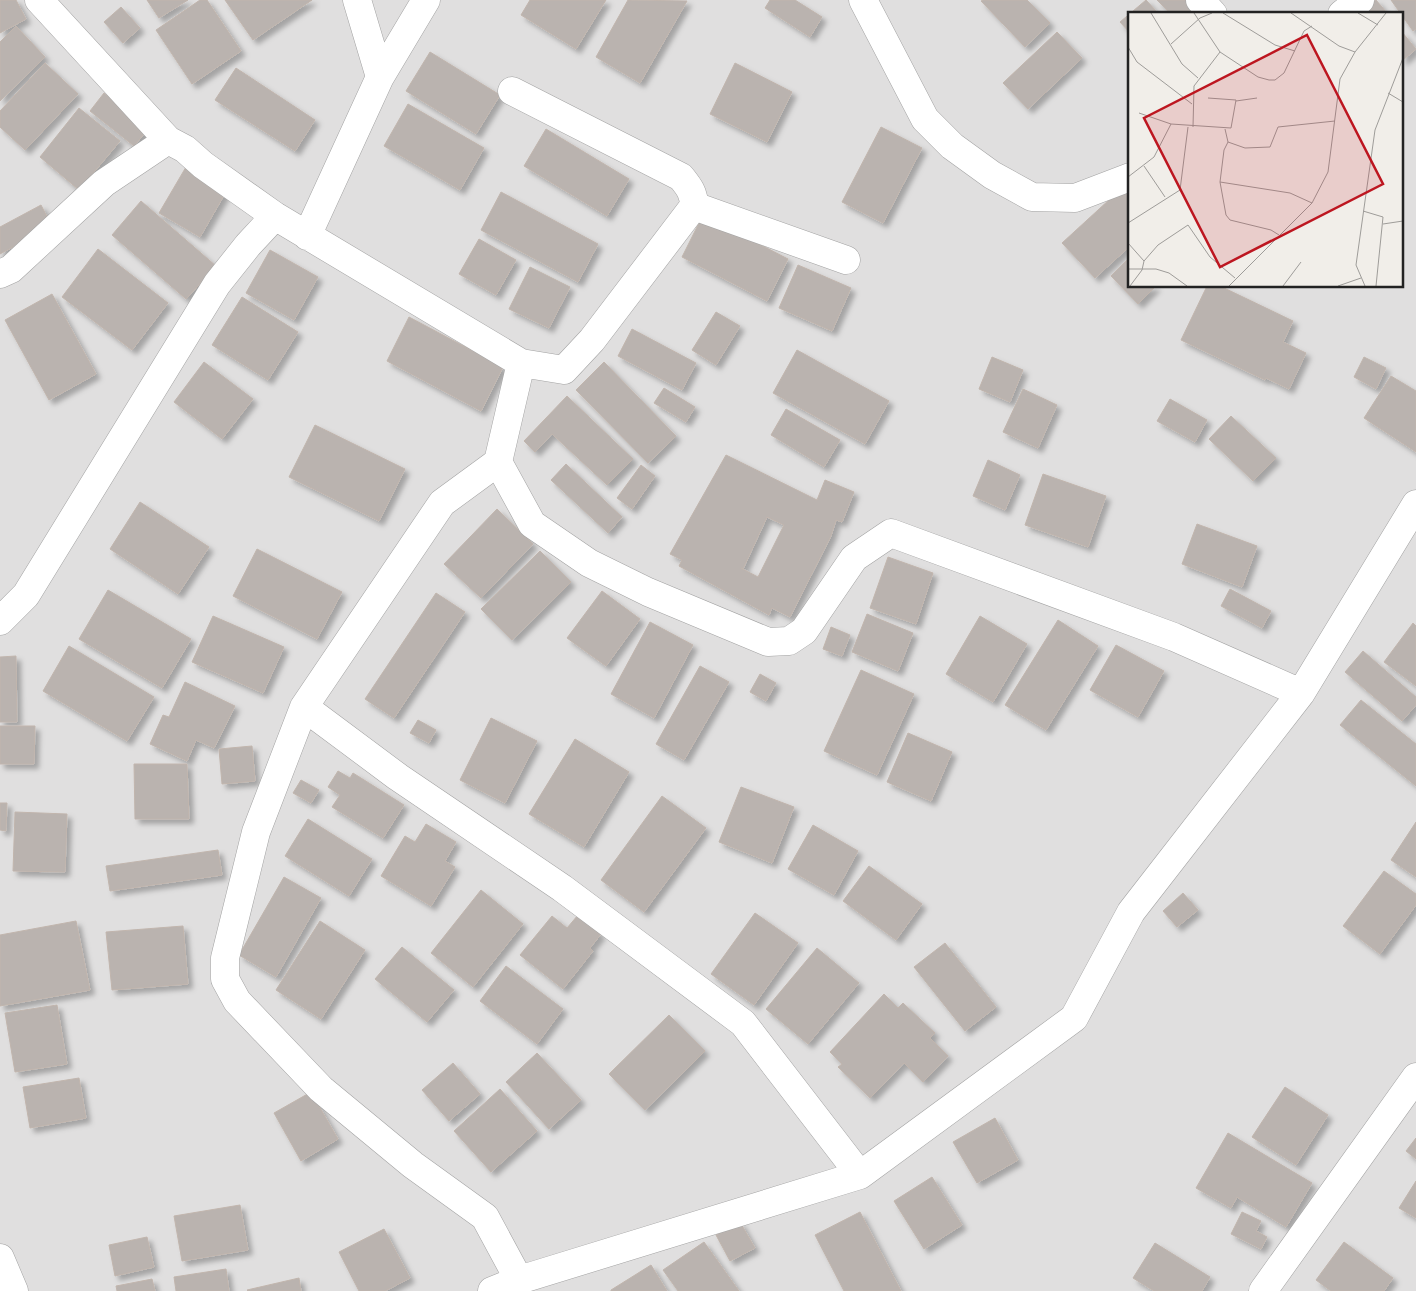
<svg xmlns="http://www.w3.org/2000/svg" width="1416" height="1291" viewBox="0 0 1416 1291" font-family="Raleway,sans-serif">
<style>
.residential{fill:#e0dfdf;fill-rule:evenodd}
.building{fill:#bab3af;stroke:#c1b5ad;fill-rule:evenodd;filter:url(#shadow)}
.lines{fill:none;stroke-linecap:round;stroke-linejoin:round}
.minor-casing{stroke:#a3a3a3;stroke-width:29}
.minor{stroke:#fff;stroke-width:28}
.inset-road{fill:none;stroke:#9e9c99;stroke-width:1}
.view{fill:#bd1620;fill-opacity:0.15;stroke:#bd1620;stroke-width:2.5}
.inset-edge{fill:none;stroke:#222;stroke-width:2.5}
</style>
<defs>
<filter id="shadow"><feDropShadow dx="4.5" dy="4.5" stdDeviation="2.5" flood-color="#0004"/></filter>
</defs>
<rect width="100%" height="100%" fill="#f1eee9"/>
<!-- residential -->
<path class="residential" d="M 0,0 L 1416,0 L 1416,1291 L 0,1291 ZM 1130,14 L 1402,14 L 1402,286 L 1130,286 Z"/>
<!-- building -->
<path class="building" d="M 0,0 L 16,0 L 26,19 L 0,33 Z
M 147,0 L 188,0 L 159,18 Z
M 200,0 L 207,0 L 241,51 L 192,84 L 156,30 Z
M 225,0 L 312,0 L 253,40 Z
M 530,0 L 606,0 L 576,49 L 521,15 Z
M 628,0 L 687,1 L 640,83 L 596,57 Z
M 770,0 L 795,0 L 822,17 L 810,37 L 765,8 Z
M 983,0 L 1027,0 L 1050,23 L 1025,47 L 981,1 Z
M 1146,0 L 1159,14 L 1130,14 L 1130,33 L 1120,22 Z
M 1157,0 L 1194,0 L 1207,14 L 1171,14 Z
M 1376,0 L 1388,14 L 1358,14 Z
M 1391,0 L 1416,0 L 1416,29 L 1413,31 Z
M 121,7 L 140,28 L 123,43 L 104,22 Z
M 16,26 L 45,57 L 0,101 L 0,42 Z
M 1057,32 L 1082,58 L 1028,109 L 1003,83 Z
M 1402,32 L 1416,49 L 1402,61 Z
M 430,52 L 500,95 L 476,134 L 406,91 Z
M 45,63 L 78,94 L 25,150 L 0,127 L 0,111 Z
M 735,63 L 792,92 L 767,142 L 710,114 Z
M 236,68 L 315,120 L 295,151 L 215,100 Z
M 104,93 L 149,128 L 134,146 L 90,111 Z
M 408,104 L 484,148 L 460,190 L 384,146 Z
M 79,108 L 120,141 L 79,190 L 40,157 Z
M 881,127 L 922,148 L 883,223 L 842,202 Z
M 546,129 L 629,179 L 607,216 L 524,166 Z
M 186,167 L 227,190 L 200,237 L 159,213 Z
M 1122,188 L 1130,196 L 1130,246 L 1095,278 L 1062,243 Z
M 501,192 L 598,244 L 578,282 L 481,230 Z
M 141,201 L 216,266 L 186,299 L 112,235 Z
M 41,205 L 52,226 L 0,254 L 0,227 Z
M 703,215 L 788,259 L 767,301 L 682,257 Z
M 479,239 L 516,260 L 496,295 L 459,274 Z
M 98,249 L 168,303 L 132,350 L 62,297 Z
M 270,250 L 318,277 L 294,320 L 246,293 Z
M 1130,257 L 1130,286 L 1156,286 L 1138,304 L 1111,276 Z
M 798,265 L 851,288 L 832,331 L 779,308 Z
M 530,267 L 570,287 L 549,328 L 509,309 Z
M 1207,286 L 1220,286 L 1293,321 L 1283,342 L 1306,353 L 1289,389 L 1266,378 L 1265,380 L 1181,340 Z
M 52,294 L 96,374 L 49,400 L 5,320 Z
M 242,297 L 298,332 L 268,380 L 212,345 Z
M 716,312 L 740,326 L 716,365 L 692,350 Z
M 409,317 L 503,367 L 481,411 L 387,361 Z
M 632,329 L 696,363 L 682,390 L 618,356 Z
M 797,350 L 889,401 L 865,444 L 773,393 Z
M 992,357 L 1023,370 L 1010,402 L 979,389 Z
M 1364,357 L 1386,368 L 1376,389 L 1354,377 Z
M 204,362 L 253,399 L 222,439 L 174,402 Z
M 604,362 L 676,436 L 648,463 L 576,390 Z
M 1391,376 L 1416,391 L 1416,452 L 1364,418 Z
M 664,388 L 695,407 L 686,422 L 654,403 Z
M 1023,389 L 1057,405 L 1038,448 L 1003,432 Z
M 567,396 L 633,459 L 607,485 L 552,434 L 535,452 L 524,441 Z
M 1170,399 L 1207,420 L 1195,442 L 1157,421 Z
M 786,409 L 840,440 L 824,467 L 771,435 Z
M 1231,416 L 1276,458 L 1253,481 L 1209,439 Z
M 315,425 L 405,469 L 379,521 L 289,477 Z
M 726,455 L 817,500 L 825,480 L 854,492 L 842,522 L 836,520 L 831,536 L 790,617 L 772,608 L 769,615 L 679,566 L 682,560 L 670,554 ZM 767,517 L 784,525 L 758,577 L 741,568 L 743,569 Z
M 988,460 L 1020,475 L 1005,510 L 973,496 Z
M 566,464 L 622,517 L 608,533 L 551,480 Z
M 641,465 L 655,476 L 632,509 L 617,498 Z
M 1043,474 L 1106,496 L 1088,547 L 1025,525 Z
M 140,502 L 209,547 L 178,594 L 110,549 Z
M 497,509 L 533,544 L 481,598 L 444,564 Z
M 1197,524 L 1257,546 L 1242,587 L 1182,564 Z
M 257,549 L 342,592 L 317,639 L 233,596 Z
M 540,551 L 571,582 L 512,640 L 481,609 Z
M 888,557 L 933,573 L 916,624 L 870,608 Z
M 1230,589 L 1271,611 L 1262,628 L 1221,606 Z
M 108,590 L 191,639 L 162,688 L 79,639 Z
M 602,591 L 640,619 L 606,666 L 567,638 Z
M 436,593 L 465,612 L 394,718 L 365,699 Z
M 867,614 L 913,633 L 898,671 L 852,652 Z
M 213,616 L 284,647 L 263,693 L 192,662 Z
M 980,616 L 1027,644 L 993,702 L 946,674 Z
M 1058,620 L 1098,646 L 1046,730 L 1005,705 Z
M 650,622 L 693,645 L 654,718 L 611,694 Z
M 1413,623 L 1416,626 L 1416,686 L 1384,662 Z
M 831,627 L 850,635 L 842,656 L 823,649 Z
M 1116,645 L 1164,671 L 1138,717 L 1090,690 Z
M 69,646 L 154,697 L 127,741 L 43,691 Z
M 1363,651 L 1416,697 L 1416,705 L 1402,721 L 1345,672 Z
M 16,656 L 17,722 L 0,722 L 0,657 Z
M 700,666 L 729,682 L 684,760 L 656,744 Z
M 861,670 L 914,694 L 877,775 L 824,751 Z
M 760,674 L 776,683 L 766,701 L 750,692 Z
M 185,682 L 235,706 L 214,748 L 196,740 L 187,761 L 150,744 L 163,715 L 169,717 Z
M 1361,700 L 1416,744 L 1416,786 L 1340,725 Z
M 491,718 L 537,741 L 505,803 L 460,780 Z
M 418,720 L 436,730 L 429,743 L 410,733 Z
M 0,726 L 35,726 L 34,764 L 0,764 Z
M 908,733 L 952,752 L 931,801 L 887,782 Z
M 575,739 L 629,772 L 584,847 L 529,814 Z
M 252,746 L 255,781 L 222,784 L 219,749 Z
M 134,764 L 187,764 L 189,819 L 135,819 Z
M 338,771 L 350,778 L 353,773 L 404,805 L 383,838 L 332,807 L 340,795 L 328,787 Z
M 301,780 L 319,790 L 311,803 L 293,793 Z
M 741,787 L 794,807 L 772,863 L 719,842 Z
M 662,796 L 706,828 L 644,912 L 601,880 Z
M 0,803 L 7,803 L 6,831 L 0,830 Z
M 15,812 L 67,814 L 65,872 L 13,871 Z
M 308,819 L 372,859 L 349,896 L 285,856 Z
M 1416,822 L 1416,877 L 1391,860 Z
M 426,824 L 456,842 L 445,861 L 455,867 L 431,906 L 381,876 L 405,836 L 415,842 Z
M 813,825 L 858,851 L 834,895 L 788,869 Z
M 218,850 L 222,875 L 110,891 L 106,866 Z
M 869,866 L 922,904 L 896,940 L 843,901 Z
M 1384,871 L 1416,894 L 1416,905 L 1380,954 L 1343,926 Z
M 284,877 L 321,898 L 276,977 L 239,955 Z
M 481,890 L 523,924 L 473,987 L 431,953 Z
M 1183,893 L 1198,910 L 1177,927 L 1163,911 Z
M 755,913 L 798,943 L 754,1005 L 711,974 Z
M 578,915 L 601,934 L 590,948 L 593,951 L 563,989 L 520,955 L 552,916 L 567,928 Z
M 76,921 L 90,990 L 0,1006 L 0,935 Z
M 320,921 L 365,950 L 321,1019 L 276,990 Z
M 183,926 L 188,984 L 112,990 L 106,932 Z
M 945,943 L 996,1007 L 965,1031 L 914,967 Z
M 402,947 L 454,990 L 427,1022 L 375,979 Z
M 817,948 L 859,983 L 808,1044 L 766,1009 Z
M 506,966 L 563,1009 L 537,1044 L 480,1001 Z
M 884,994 L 898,1008 L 903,1003 L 935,1033 L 930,1038 L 948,1056 L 923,1082 L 904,1063 L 870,1098 L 838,1067 L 842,1064 L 830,1052 Z
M 57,1005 L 67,1064 L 15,1072 L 5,1013 Z
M 669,1015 L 705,1051 L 645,1110 L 609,1074 Z
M 537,1053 L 581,1100 L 549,1129 L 506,1082 Z
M 453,1063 L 480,1094 L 449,1121 L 422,1090 Z
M 79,1078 L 86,1118 L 30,1128 L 23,1087 Z
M 1285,1087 L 1328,1115 L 1296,1165 L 1252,1137 Z
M 500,1089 L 537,1131 L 491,1172 L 454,1131 Z
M 311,1092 L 338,1139 L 301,1161 L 274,1113 Z
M 995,1118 L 1018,1160 L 977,1183 L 953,1142 Z
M 1228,1133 L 1312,1183 L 1286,1227 L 1237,1197 L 1231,1208 L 1196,1188 Z
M 1416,1138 L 1416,1159 L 1406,1151 Z
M 932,1177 L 962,1225 L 924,1249 L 894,1201 Z
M 1416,1181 L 1416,1218 L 1399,1208 Z
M 240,1205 L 248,1250 L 182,1261 L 174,1216 Z
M 860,1212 L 901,1291 L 844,1291 L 815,1235 Z
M 1242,1212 L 1261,1221 L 1256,1231 L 1267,1237 L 1261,1249 L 1231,1234 Z
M 740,1222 L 755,1248 L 730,1261 L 716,1235 Z
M 384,1229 L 410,1278 L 385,1291 L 359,1291 L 339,1252 Z
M 147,1237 L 154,1267 L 115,1276 L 109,1245 Z
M 704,1242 L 739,1291 L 678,1291 L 663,1270 Z
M 1344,1242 L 1393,1278 L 1384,1291 L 1331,1291 L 1316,1280 Z
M 1155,1243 L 1210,1277 L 1202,1291 L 1154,1291 L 1133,1278 Z
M 651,1265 L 667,1291 L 611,1291 L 611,1290 Z
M 226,1269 L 229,1291 L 176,1291 L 174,1277 Z
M 299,1278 L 301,1291 L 248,1291 L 247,1290 Z
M 152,1279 L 155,1291 L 117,1291 L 116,1286 Z"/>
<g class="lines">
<!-- minor casing -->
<g class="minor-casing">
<path id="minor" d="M 39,0 L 168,140 L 185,149 L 203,165 L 275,216 L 521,363 L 564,370 L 592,340 L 694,206 C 694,193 689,187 681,177 L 512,91
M 357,0 L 380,77
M 863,0 L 925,119 L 952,146 L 992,175 L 1032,197 L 1075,198 L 1130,177
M 1200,0 L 1213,14
M 1342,14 L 1360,0
M 694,206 L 846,260
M 307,236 L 380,77 L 426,0
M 0,274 L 11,269 L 104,183 L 168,140
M 498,462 L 532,524 L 589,563 L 648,592 L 768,642 L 789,641 L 804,631 L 854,558 L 891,533 L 1174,637 L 1301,693
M 0,621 L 26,595 L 217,284 L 248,245 L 275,216
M 304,707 L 398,777 L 562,888 L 743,1023 L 860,1175
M 0,1258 L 14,1291
M 519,1280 L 485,1217 L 413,1165 L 321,1089 L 237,1001 L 225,979 L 225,958 L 256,832 L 304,707 L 442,503 L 498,462 L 521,363
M 492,1291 L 519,1280 L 860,1175 L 1074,1018 L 1131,912 L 1301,693 L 1416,504
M 1263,1291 L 1416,1077"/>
</g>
<!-- minor -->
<use href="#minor" class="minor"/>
</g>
<!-- overview -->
<g transform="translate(1128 12)">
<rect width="275" height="275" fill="#f1eee9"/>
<path class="inset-road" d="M 23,1 L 54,52 L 70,66M 66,1 L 92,40 L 130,65 L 141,68 L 147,68 L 156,61 L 176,19 L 184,14M 95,1 L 147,33 L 167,39M 163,1 L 211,34 L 227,40M 230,1 L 250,13M 43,32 L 72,6 L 84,1M 0,35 L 9,50 L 64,92M 260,81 L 275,90M 108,89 L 129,86M 11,101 L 43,112 L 103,116 L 108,88 L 80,86M 65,115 L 66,74 L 92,40M 97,117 L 100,130 L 96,138 L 92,170 L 98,203 L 102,208 L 143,218 L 151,223M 100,130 L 117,136 L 142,135 L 150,115 L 207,109M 16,154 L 37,185M 0,165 L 26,145 L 43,112M 92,170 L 162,181 L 184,191M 235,199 L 255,205 L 248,274M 0,211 L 52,178 L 60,115M 255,212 L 275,209M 0,231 L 16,249M 0,257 L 28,257 L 41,261 L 59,274M 2,274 L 14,258 L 16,249 L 30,233 L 60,213 L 82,245 L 107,266M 101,274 L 184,191 L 200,160 L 212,67 L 227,40 L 258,1M 155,274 L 173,250M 210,274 L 233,266M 237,274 L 228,253 L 247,118 L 275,46"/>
<path class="view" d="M 179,23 L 255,172 L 92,255 L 16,106 Z"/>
<rect width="275" height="275" class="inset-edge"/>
</g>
</svg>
